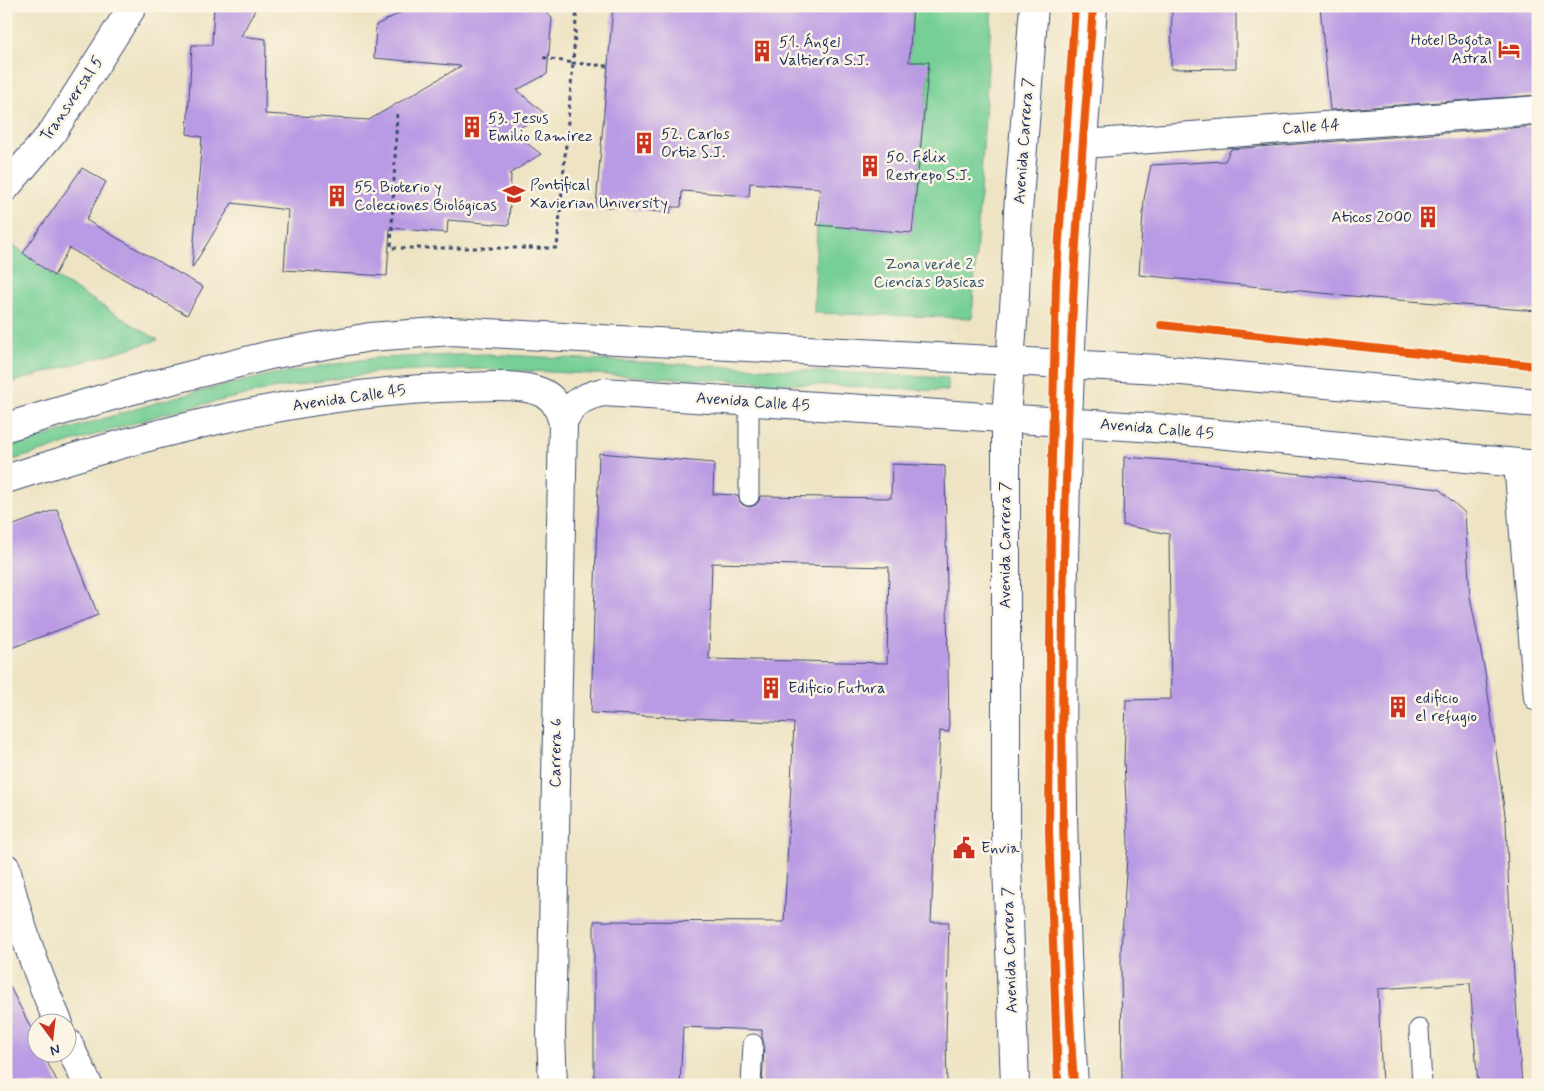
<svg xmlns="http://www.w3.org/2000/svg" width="1544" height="1091" viewBox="0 0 1544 1091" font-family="Mynerve,sans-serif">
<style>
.green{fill:#76cf95;stroke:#487f7a}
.building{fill:#b99ae4;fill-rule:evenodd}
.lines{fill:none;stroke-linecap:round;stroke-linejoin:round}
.lane-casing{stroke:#3b4a6d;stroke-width:21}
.street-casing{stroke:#3b4a6d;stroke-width:30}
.secondary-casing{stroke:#3b4a6d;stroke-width:30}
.primary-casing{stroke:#3b4a6d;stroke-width:30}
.path{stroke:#3b4a6d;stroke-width:3;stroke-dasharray:4 4;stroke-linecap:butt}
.lane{stroke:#fff;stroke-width:19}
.street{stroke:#fff;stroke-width:28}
.secondary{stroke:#fff;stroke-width:28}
.primary{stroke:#fff;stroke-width:28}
.cycleway-casing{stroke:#fcf5e5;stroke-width:11}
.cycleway{stroke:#e8590c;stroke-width:8}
.labels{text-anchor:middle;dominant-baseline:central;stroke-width:5;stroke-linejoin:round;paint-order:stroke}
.poi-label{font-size:16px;fill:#1b2f5e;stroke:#fcf5e5;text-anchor:start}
.street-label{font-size:16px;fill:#1b2f5e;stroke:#fcf5e5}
.park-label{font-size:16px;fill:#32576c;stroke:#fcf5e5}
</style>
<rect width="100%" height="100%" fill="#fcf5e5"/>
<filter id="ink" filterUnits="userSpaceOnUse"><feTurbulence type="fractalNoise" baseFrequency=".02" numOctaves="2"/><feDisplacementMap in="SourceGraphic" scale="10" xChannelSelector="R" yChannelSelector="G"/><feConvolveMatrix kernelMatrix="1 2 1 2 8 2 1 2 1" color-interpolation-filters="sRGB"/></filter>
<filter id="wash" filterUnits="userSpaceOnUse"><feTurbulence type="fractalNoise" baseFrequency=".0096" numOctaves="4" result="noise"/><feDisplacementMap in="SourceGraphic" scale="20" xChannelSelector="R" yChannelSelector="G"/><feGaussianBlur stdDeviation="1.12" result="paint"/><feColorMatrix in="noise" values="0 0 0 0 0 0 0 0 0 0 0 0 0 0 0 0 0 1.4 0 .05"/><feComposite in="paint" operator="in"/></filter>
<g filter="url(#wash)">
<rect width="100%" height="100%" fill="#eee4c4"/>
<!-- green -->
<path class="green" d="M 913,6 L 992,6 L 972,318 L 814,313 L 817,225 L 912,233 L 930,63 L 909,62 Z
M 11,243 L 54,276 L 158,340 L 6,384 L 6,248 Z
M 486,354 L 948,378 L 948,391 L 486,369 L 378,372 L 277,388 L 174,411 L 6,462 L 6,448 L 172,398 L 274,374 L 374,358 Z"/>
<g id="blocks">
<!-- building -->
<path class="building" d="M 214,6 L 257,6 L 241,36 L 266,39 L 265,114 L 369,120 L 461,66 L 374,58 L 376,25 L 414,6 L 539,6 L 552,18 L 547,74 L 517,90 L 545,114 L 512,132 L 541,154 L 509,174 L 511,175 L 509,225 L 448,220 L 447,233 L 390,228 L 387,276 L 284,270 L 288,210 L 232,203 L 192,268 L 202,137 L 187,134 L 192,45 L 212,45 Z
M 613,6 L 913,6 L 909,62 L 929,62 L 912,233 L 817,225 L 820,188 L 750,183 L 749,196 L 682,191 L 681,207 L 670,207 L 671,213 L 596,206 Z
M 1172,6 L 1236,6 L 1236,68 L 1171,69 Z
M 1320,6 L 1538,6 L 1538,95 L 1330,110 Z
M 1538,126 L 1538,311 L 1372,298 L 1139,275 L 1144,199 L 1151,165 L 1225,161 L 1231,149 Z
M 82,168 L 106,182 L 86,220 L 203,287 L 187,315 L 69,248 L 54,276 L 23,253 Z
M 599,453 L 714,463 L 713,494 L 738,495 L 740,502 L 743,505 L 749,507 L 755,505 L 759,501 L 760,496 L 891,498 L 892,464 L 945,466 L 949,732 L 940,731 L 931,922 L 949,922 L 946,1034 L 947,1085 L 762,1085 L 764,1045 L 762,1037 L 762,1030 L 683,1027 L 680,1085 L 594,1085 L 594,921 L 784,922 L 794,723 L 591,713 ZM 712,563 L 889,567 L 887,663 L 709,659 Z
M 1124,457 L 1192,462 L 1439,489 L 1465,513 L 1470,597 L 1485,672 L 1506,822 L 1510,919 L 1522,1085 L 1478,1085 L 1470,983 L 1378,989 L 1382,1085 L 1122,1085 L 1121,951 L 1128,842 L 1124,761 L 1126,700 L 1171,699 L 1169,534 L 1123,525 Z
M 57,509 L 98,615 L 6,650 L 6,528 Z
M 6,979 L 38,1042 L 38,1054 L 43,1054 L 59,1085 L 6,1085 Z"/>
</g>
</g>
<g filter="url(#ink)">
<use href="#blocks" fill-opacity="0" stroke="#3b4a6d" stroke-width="1"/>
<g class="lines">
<!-- lane casing -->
<g class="lane-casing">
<path id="lane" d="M 749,496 L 749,402
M 1419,1029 L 1422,1085
M 751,1085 L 753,1044"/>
</g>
<!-- street casing -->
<g class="street-casing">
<path id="street" d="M 1084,144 L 1538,110
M 6,187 L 52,133 L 133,6
M 1518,463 L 1538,697
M 553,1085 L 551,1035 L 563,422"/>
</g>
<!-- secondary casing -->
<g class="secondary-casing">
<path id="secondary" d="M 563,422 C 572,402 583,397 603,392 L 1155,428 L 1538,465
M 6,427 L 129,391 L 270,355 L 370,337 L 451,331 L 1159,369 L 1538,403
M 6,479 C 154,431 310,391 466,387 C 488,386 526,383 545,394 C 556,400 559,410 563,422
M 6,868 C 18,922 37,973 59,1024
M 68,1043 L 88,1085"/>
</g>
<!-- primary casing -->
<g class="primary-casing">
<path id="primary" d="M 1015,1085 L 1006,837 L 1006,418 L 1015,294 L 1018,212 L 1034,6
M 1074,1085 C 1056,818 1061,549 1074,282 C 1078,190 1087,98 1093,6"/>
</g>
<!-- path -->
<path class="path" d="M 577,6 L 573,63 L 607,66
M 825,9 L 825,6
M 397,114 L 391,248 L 557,248 L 573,63 L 541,57"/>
<!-- lane -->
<use href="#lane" class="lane"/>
<!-- street -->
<use href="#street" class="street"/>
<!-- secondary -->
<use href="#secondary" class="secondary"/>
<!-- primary -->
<use href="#primary" class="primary"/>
<!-- cycleway casing -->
<g class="cycleway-casing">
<path id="cycleway" d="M 1161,325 L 1538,366
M 1058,1085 L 1049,831 L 1051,500 L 1056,283 L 1075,6
M 1074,1085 C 1056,818 1061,549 1074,282 C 1078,190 1087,98 1093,6"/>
</g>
<!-- cycleway -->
<use href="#cycleway" class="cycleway"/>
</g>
</g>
<!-- icons -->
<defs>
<g id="hotel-bare" transform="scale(1.725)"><path d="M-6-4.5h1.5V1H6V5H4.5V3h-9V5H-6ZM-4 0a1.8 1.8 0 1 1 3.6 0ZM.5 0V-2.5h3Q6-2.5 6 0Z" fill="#c8321e" stroke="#fcf5e5" stroke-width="2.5" paint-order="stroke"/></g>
<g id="building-bare" transform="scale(1.725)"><path d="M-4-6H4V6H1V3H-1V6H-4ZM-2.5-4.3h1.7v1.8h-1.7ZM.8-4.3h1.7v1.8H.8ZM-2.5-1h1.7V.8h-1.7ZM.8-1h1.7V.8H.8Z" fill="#c8321e" stroke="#fcf5e5" stroke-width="2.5" paint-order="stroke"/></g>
<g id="university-bare" transform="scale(1.725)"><path d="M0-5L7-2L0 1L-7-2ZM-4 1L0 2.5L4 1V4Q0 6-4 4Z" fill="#c8321e" stroke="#fcf5e5" stroke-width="2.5" paint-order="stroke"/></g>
<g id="civic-bare" transform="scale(1.725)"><path d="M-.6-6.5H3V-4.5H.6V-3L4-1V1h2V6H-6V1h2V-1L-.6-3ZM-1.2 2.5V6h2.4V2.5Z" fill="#c8321e" stroke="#fcf5e5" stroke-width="2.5" paint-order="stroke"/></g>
</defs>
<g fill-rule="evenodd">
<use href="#hotel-bare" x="1509" y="49"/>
<use href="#building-bare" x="762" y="51"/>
<use href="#building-bare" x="472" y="127"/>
<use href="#building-bare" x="644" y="143"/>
<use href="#building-bare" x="870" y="166"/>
<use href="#university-bare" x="514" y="194"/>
<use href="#building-bare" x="337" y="196"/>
<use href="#building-bare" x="1428" y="217"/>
<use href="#building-bare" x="771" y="688"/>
<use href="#building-bare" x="1398" y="707"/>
<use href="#civic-bare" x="964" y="848"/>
</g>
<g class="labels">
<!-- poi labels -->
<g class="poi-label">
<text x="1492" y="40" text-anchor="end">Hotel Bogota<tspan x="1492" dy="18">Astral</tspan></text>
<text x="779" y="42">51. Ángel<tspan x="779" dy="18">Valtierra S.J.</tspan></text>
<text x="488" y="118">53. Jesus<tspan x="488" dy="18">Emilio Ramirez</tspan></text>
<text x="661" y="134">52. Carlos<tspan x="661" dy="18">Ortiz S.J.</tspan></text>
<text x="886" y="157">50. Félix<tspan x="886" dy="18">Restrepo S.J.</tspan></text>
<text x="530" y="185">Pontifical<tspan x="530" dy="18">Xavierian University</tspan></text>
<text x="354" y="187">55. Bioterio y<tspan x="354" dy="18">Colecciones Biológicas</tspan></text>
<text x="1412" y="217" text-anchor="end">Aticos 2000</text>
<text x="788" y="688">Edificio Futura</text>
<text x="1415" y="698">edificio<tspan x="1415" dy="18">el refugio</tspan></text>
<text x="981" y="848">Envia</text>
</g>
<!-- street labels -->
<g class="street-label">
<text transform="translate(72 99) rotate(-56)">Transversal 5</text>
<text transform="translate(1311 127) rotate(-4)">Calle 44</text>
<text transform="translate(1024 141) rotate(-86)">Avenida Carrera 7</text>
<text transform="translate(349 398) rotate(-8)">Avenida Calle 45</text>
<text transform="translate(753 402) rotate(4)">Avenida Calle 45</text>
<text transform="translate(1157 429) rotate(5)">Avenida Calle 45</text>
<text transform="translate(1005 545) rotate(-90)">Avenida Carrera 7</text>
<text transform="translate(556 753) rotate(-89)">Carrera 6</text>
<text transform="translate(1010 950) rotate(-92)">Avenida Carrera 7</text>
</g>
<!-- park labels -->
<g class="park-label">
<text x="929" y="264">Zona verde 2<tspan x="929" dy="18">Ciencias Basicas</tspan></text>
</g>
</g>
<!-- margin -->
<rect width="1544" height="1091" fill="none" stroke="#fcf5e5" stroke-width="25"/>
<!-- north arrow -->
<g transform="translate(52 1038) rotate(165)"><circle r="24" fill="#fcf5e5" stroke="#a2a6af"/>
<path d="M0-4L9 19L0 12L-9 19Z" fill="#c8321e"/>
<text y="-8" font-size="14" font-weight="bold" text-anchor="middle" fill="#1b2f5e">N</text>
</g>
</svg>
